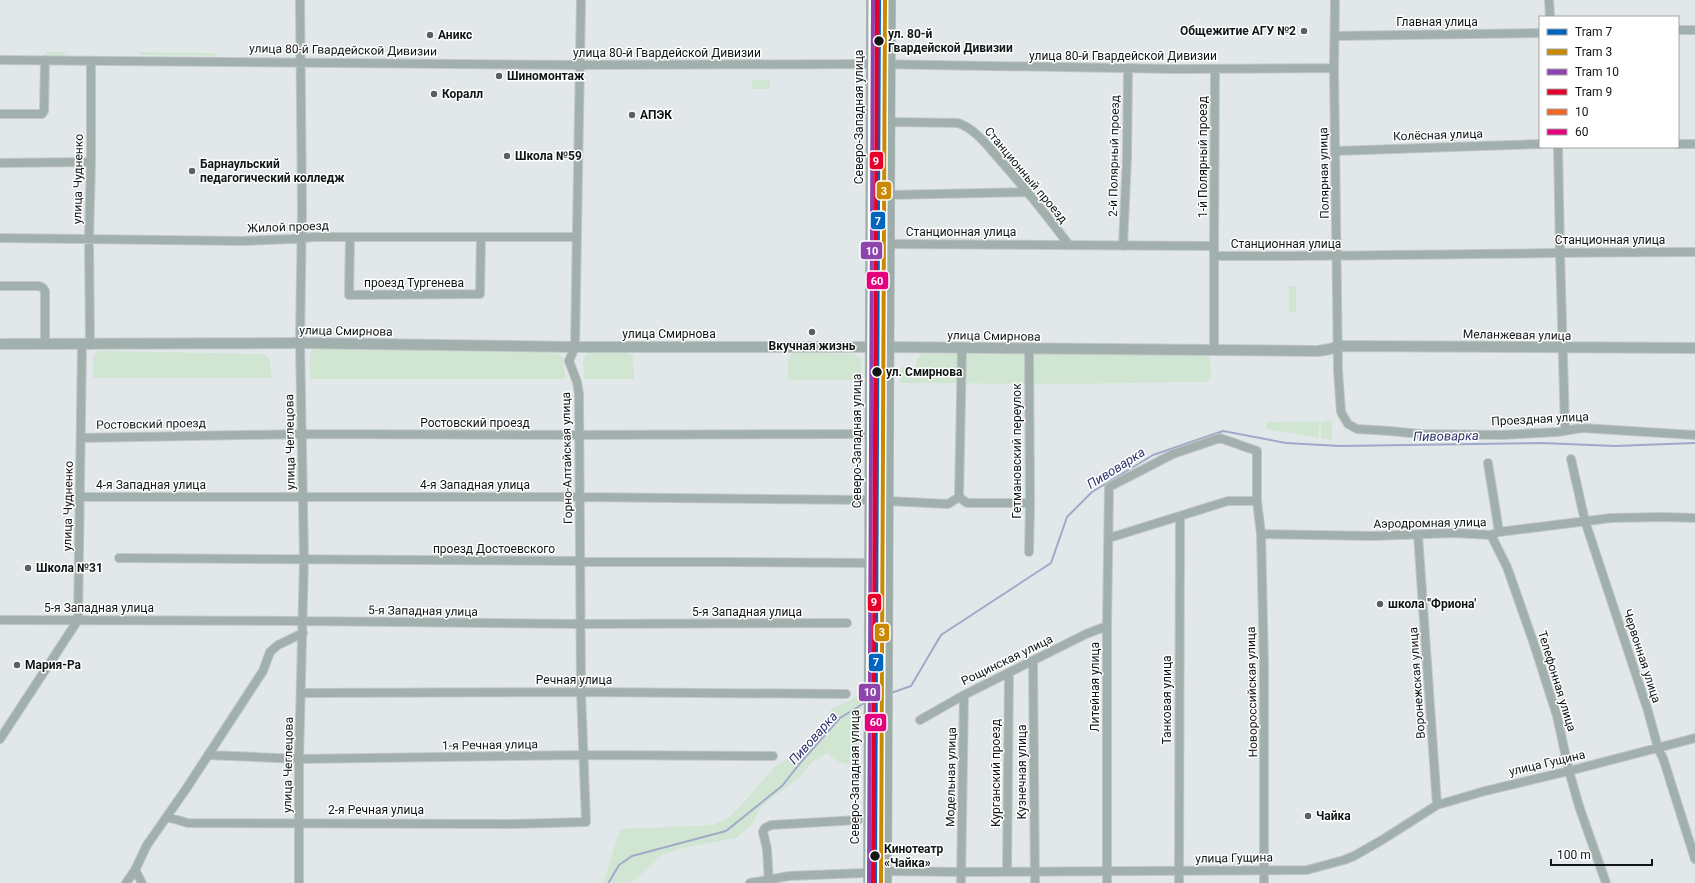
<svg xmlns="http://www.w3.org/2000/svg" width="1695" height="883" viewBox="0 0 1695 883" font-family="Roboto,sans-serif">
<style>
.green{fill:#d1e6d2}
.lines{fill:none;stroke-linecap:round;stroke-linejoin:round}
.stream{stroke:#a1a9c9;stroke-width:2}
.minor-casing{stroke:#c1c6c7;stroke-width:10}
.tertiary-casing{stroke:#c1c6c7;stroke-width:12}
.secondary-casing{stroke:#c1c6c7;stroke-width:12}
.minor{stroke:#a1afad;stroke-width:8}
.tertiary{stroke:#a1afad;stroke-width:10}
.secondary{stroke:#9dadaa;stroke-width:11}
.bus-1-casing{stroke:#fff;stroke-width:7}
.bus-2-casing{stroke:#fff;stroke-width:7}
.bus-1{stroke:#f26522;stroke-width:4}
.bus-2{stroke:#e5007d;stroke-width:4}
.tram-1-casing{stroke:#fff;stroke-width:7}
.tram-2-casing{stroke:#fff;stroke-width:7}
.tram-3-casing{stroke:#fff;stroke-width:7}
.tram-4-casing{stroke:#fff;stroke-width:7}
.tram-1{stroke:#0065bd;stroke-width:4}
.tram-2{stroke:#c98905;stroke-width:4}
.tram-3{stroke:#8e44ad;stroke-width:4}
.tram-4{stroke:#e4002b;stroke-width:4}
.poi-dot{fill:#5a6061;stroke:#fff;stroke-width:1.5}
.stop-dot{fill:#111617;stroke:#fff;stroke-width:1.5}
.labels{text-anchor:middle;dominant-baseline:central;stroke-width:3;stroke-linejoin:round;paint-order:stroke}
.street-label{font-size:12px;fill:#111617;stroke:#fff}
.poi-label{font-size:12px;font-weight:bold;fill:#111617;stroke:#fff;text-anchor:start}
.stop-label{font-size:12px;font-weight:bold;fill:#111617;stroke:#fff;text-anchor:start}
.water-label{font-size:13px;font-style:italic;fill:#2d326c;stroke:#fff}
.line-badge{stroke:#fff;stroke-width:1.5}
.badge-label{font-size:11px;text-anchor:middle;font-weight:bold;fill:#fff}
</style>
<rect width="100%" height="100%" fill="#e2e8ea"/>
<!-- green -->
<path class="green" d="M 46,52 L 65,52 L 65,57 L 46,57 Z
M 139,52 L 217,53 L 217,56 L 139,55 Z
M 752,80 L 770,80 L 770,89 L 752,89 Z
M 1289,286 L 1296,286 L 1296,312 L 1289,312 Z
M 315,348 L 557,353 L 564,358 L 565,379 L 310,379 L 310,354 Z
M 99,351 L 264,354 L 270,359 L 271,378 L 93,378 L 93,357 Z
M 628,352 L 633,357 L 634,379 L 584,379 L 583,359 L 588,353 Z
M 793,352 L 855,354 L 861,359 L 861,380 L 788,380 L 788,360 Z
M 922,354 L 1203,354 L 1210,358 L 1211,376 L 1207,382 L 1066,384 L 900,383 L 900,368 L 916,367 L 917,359 Z
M 1332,420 L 1332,440 L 1321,438 L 1321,421 Z
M 1319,421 L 1319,438 L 1266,429 L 1266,422 Z
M 862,691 L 859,761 C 847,768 837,762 827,753 L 811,763 L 803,774 L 761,807 L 752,825 L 736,838 L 678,849 L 662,855 L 632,882 L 603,883 L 620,829 L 712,825 L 727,819 L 745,801 L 774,767 L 812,742 L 823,721 L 832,709 L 854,698 Z"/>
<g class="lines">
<!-- stream -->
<path class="stream" d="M 891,693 L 911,686 L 941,635 L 1051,563 L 1067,517 L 1092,492 L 1153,455 L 1223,431 L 1286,443 L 1340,446 L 1542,443 L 1615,446 L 1695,443
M 874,699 L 883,696
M 609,882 L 619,865 L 632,856 L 726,831 L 782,786 L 801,762 L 840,718 L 866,702"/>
<!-- minor casing -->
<g class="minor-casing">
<path id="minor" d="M 1335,0 L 1334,68 L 1338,371 L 1341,412 L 1348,424 L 1357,429 L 1390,431 L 1420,434 L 1502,435 L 1557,432 L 1582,428 L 1695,435
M 1549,0 L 1550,17
M 1678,30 L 1695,30
M 1335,36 L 1540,33
M 0,60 L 580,65 L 872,64 L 1176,69 L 1334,68
M 0,114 L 42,114 L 44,111 L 45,60
M 890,122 L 958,123 C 976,129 989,148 1001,161 C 1025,188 1047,216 1069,245
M 1678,144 L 1695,144
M 1558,147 L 1560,252 L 1565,429
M 1336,151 L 1540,144
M 0,163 L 91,162
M 889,195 L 1028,192
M 350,237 L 349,295 L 480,294 L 481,238
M 0,238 L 242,241 L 291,239 L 314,237 L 576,237
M 889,244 L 1214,246 L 1214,256 C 1374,257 1535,252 1695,252
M 1123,246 L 1127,157 L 1128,68
M 1214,246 L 1215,69
M 0,286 L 39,286 L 43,288 L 45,291 L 45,344
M 90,345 L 89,239 L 91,162 L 91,61
M 1214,349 L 1214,256
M 81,438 L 303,434 L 578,435 L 870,434
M 1571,459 L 1585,521 L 1648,711 L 1658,748 L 1663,758 L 1695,859
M 1488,463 L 1499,532
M 80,497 L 581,497 L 870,500
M 959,497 L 962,348
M 888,501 L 948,504 L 959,497 L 967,503 L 1030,503
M 1261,534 L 1373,536 L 1454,533 L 1491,535 L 1499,532 L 1611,518 L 1663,517 L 1695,518
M 1418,535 L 1437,805
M 1491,535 L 1507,567 L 1534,644 L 1557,716 L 1569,771 L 1579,806 L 1606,883
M 1109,538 L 1228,501 L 1257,501
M 1029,552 L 1030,503 L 1029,349
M 119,558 L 870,563
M 0,620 L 302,621 L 580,624 L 847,623
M 1033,661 L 1035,883
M 302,693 L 581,692 L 846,694
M 920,720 L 964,695 L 1086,634 L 1107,626
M 0,739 L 78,620 L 82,345
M 208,755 L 299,759 L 584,755 L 773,756
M 167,817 L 188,823 L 513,824 L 586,822 L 581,692 L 579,394 L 577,382 L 569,361 L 575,347 L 581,0
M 135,870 L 142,883
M 1007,872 L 1009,673
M 126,883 L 135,870 L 147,845 L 186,789 L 263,671 L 270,652 L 278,645 L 303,633
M 299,883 L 299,759 L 304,559 L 300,343 L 302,209 L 300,0
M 750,883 L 789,876 L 863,873 L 877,871 L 961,872 L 1307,870 L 1344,860 L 1354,856 L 1382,840 L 1437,805 L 1485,791 L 1569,771 L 1695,738
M 769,883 L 767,849 L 763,832 L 765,828 L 771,825 L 858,820
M 961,883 L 964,695
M 1107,883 L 1107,626 L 1109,487 L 1173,454 L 1220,438 L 1257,451 L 1257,501 L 1261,534 L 1264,665 L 1264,883
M 1179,883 L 1180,517"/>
</g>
<!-- tertiary casing -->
<g class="tertiary-casing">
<path id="tertiary" d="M 0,344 L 300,343 L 575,347 L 889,347 L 1318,351 L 1330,349 L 1338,346 L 1695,348"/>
</g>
<!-- secondary casing -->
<g class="secondary-casing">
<path id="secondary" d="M 869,883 L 872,0
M 886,883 L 890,0"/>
</g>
<!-- minor -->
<use href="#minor" class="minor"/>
<!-- tertiary -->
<use href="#tertiary" class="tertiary"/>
<!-- secondary -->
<use href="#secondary" class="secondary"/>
<!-- bus-1 casing -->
<g class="bus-1-casing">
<path id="bus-1" d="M 869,883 L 872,0"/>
</g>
<!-- bus-2 casing -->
<g class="bus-2-casing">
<path id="bus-2" d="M 875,883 L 878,0"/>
</g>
<!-- bus-1 -->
<use href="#bus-1" class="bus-1"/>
<!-- bus-2 -->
<use href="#bus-2" class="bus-2"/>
<!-- tram-1 casing -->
<g class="tram-1-casing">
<path id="tram-1" d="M 875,883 L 879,0"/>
</g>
<!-- tram-2 casing -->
<g class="tram-2-casing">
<path id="tram-2" d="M 881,883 L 885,0"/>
</g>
<!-- tram-3 casing -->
<g class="tram-3-casing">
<path id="tram-3" d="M 869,883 L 873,0"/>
</g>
<!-- tram-4 casing -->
<g class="tram-4-casing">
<path id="tram-4" d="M 873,883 L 877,0"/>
</g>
<!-- tram-1 -->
<use href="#tram-1" class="tram-1"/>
<!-- tram-2 -->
<use href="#tram-2" class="tram-2"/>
<!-- tram-3 -->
<use href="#tram-3" class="tram-3"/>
<!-- tram-4 -->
<use href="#tram-4" class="tram-4"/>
</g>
<!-- markers -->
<g class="poi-dot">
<circle cx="1304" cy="31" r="4"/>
<circle cx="430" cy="35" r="4"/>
<circle cx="499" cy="76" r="4"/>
<circle cx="434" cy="94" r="4"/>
<circle cx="632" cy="115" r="4"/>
<circle cx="507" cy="156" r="4"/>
<circle cx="192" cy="171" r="4"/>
<circle cx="812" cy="332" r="4"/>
<circle cx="28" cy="568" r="4"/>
<circle cx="1380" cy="604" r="4"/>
<circle cx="17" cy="665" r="4"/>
<circle cx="1308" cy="816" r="4"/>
</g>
<g class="stop-dot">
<circle cx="879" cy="41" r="5.5"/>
<circle cx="877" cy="372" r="5.5"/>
<circle cx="875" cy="856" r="5.5"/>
</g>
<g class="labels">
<!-- street labels -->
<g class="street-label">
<text x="1437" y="22">Главная улица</text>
<text transform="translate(343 50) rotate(1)">улица 80-й Гвардейской Дивизии</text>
<text x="667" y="53">улица 80-й Гвардейской Дивизии</text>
<text x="1123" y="56">улица 80-й Гвардейской Дивизии</text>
<text transform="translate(859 117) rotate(-90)">Северо-Западная улица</text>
<text transform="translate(1438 135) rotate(-2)">Колёсная улица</text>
<text transform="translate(1114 156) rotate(-89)">2-й Полярный проезд</text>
<text transform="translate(1203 157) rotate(-90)">1-й Полярный проезд</text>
<text transform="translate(1324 173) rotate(-91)">Полярная улица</text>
<text transform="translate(1026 175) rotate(50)">Станционный проезд</text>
<text transform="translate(78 179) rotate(-89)">улица Чудненко</text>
<text transform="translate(288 227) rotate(-2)">Жилой проезд</text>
<text x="961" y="232">Станционная улица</text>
<text x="1610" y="240">Станционная улица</text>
<text x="1286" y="244">Станционная улица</text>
<text x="414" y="283">проезд Тургенева</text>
<text transform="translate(346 331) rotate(1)">улица Смирнова</text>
<text x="669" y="334">улица Смирнова</text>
<text transform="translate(1517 335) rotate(1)">Меланжевая улица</text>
<text transform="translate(994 336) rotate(1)">улица Смирнова</text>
<text transform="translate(1540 419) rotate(-3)">Проездная улица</text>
<text x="475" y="423">Ростовский проезд</text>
<text transform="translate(151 424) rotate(-1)">Ростовский проезд</text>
<text transform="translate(857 441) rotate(-90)">Северо-Западная улица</text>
<text transform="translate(290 442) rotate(-91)">улица Чеглецова</text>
<text transform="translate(1017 451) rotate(-90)">Гетмановский переулок</text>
<text transform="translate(567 458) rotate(-91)">Горно-Алтайская улица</text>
<text x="151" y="485">4-я Западная улица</text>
<text x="475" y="485">4-я Западная улица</text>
<text transform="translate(68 506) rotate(-89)">улица Чудненко</text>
<text transform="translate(1430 523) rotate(-1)">Аэродромная улица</text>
<text x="494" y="549">проезд Достоевского</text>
<text x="99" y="608">5-я Западная улица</text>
<text transform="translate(423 611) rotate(1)">5-я Западная улица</text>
<text x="747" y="612">5-я Западная улица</text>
<text transform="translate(1642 656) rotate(72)">Червонная улица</text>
<text transform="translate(1007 660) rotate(-26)">Рощинская улица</text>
<text x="574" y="680">Речная улица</text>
<text transform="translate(1557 681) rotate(73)">Телефонная улица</text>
<text transform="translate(1417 683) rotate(-94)">Воронежская улица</text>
<text transform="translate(1095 687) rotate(-90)">Литейная улица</text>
<text transform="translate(1252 692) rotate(-91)">Новороссийская улица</text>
<text transform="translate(1167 700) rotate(-90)">Танковая улица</text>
<text transform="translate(490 745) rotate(-1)">1-я Речная улица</text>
<text transform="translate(1547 763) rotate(-13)">улица Гущина</text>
<text transform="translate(288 765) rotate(-89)">улица Чеглецова</text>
<text transform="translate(1022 772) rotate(-90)">Кузнечная улица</text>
<text transform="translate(996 773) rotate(-90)">Курганский проезд</text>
<text transform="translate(855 777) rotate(-90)">Северо-Западная улица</text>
<text transform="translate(951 777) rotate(-89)">Модельная улица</text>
<text x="376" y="810">2-я Речная улица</text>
<text transform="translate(1234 858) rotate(-1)">улица Гущина</text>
</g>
<!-- poi labels -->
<g class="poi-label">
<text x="1296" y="31" text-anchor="end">Общежитие АГУ №2</text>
<text x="438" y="35">Аникс</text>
<text x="507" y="76">Шиномонтаж</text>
<text x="442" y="94">Коралл</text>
<text x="640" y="115">АПЭК</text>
<text x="515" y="156">Школа №59</text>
<text x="200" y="164">Барнаульский<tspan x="200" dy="14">педагогический колледж</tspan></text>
<text x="812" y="346" text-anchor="middle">Вкучная жизнь</text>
<text x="36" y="568">Школа №31</text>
<text x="1388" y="604">школа "Фриона'</text>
<text x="25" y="665">Мария-Ра</text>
<text x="1316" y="816">Чайка</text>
</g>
<!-- stop labels -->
<g class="stop-label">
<text x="888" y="34">ул. 80-й<tspan x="888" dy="14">Гвардейской Дивизии</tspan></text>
<text x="886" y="372">ул. Смирнова</text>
<text x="884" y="849">Кинотеатр<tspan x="884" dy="14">«Чайка»</tspan></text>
</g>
<!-- water labels -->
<g class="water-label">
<text transform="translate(1446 436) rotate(-1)">Пивоварка</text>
<text transform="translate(1116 468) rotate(-32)">Пивоварка</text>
<text transform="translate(813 738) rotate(-48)">Пивоварка</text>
</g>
</g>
<g class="line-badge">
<rect x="869" y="151" width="15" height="19" rx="4" fill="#e4002b"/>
<rect x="876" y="181" width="16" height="19" rx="4" fill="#c98905"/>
<rect x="870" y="211" width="16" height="19" rx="4" fill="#0065bd"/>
<rect x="860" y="241" width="23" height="19" rx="4" fill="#8e44ad"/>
<rect x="866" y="271" width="23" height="19" rx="4" fill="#e5007d"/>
<rect x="867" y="593" width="15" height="19" rx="4" fill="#e4002b"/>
<rect x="874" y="623" width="16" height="19" rx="4" fill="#c98905"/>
<rect x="868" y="653" width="16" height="19" rx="4" fill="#0065bd"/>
<rect x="858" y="683" width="23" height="19" rx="4" fill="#8e44ad"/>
<rect x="864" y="713" width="23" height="19" rx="4" fill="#e5007d"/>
</g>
<g class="badge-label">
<text x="876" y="165">9</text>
<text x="884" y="195">3</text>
<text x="878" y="225">7</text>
<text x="872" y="255">10</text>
<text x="877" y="285">60</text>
<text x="874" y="606">9</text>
<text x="882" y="636">3</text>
<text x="876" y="666">7</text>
<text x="870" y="696">10</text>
<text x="876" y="726">60</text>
</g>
<!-- legend -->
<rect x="1539" y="16" width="140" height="132" fill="#ffffff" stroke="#a0a2a2"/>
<rect x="1547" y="29" width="20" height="6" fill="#0065bd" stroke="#a0a2a2"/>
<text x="1575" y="36" font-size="12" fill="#111617">Tram 7</text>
<rect x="1547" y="49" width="20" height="6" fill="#c98905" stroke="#a0a2a2"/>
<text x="1575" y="56" font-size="12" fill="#111617">Tram 3</text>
<rect x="1547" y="69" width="20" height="6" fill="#8e44ad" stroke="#a0a2a2"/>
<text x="1575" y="76" font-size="12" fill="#111617">Tram 10</text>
<rect x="1547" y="89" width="20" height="6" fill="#e4002b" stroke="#a0a2a2"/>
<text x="1575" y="96" font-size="12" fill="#111617">Tram 9</text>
<rect x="1547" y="109" width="20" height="6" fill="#f26522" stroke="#a0a2a2"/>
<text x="1575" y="116" font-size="12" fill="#111617">10</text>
<rect x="1547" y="129" width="20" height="6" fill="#e5007d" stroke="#a0a2a2"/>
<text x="1575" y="136" font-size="12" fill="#111617">60</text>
<!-- scale -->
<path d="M1551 859v6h101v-6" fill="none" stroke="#111617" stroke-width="2"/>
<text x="1557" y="859" font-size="12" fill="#111617" stroke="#ffffff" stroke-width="3" paint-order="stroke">100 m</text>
</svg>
